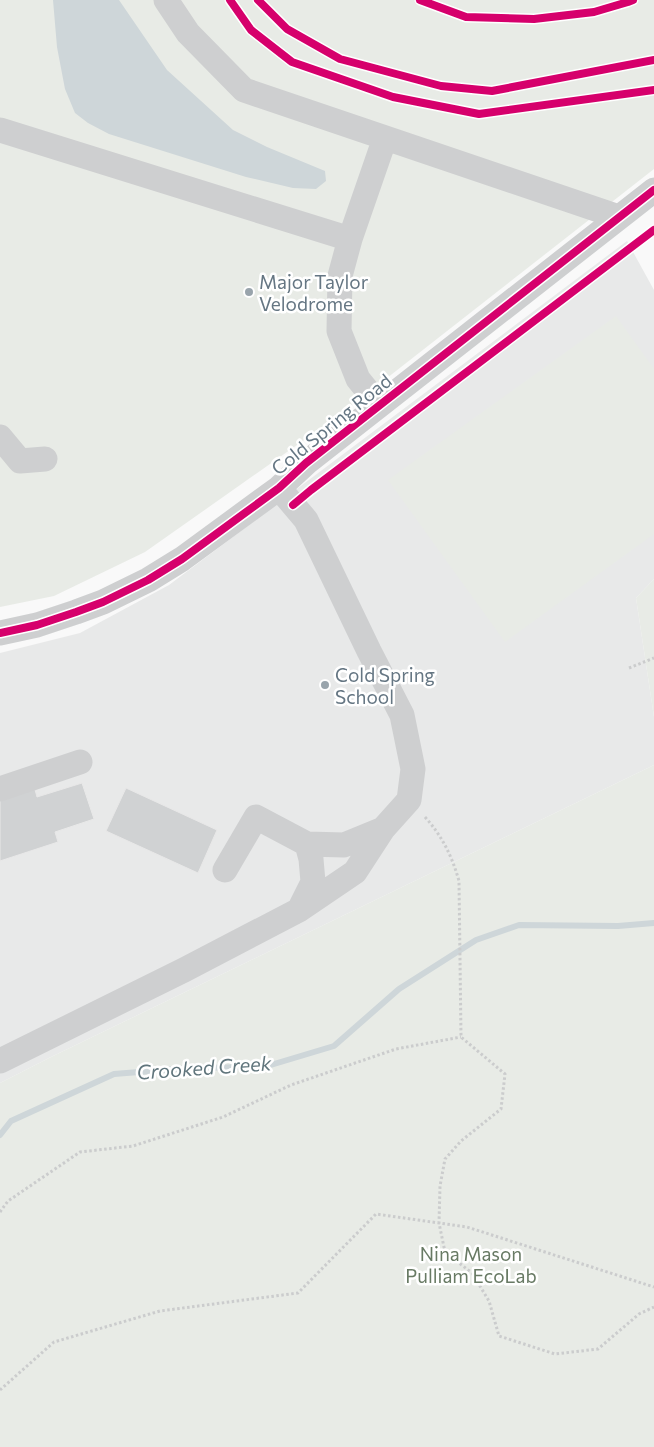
<svg xmlns="http://www.w3.org/2000/svg" width="654" height="1447" viewBox="0 0 654 1447" font-family="Commissioner,sans-serif">
<style>
.built{fill:#e8e9e9}
.green{fill:#e8ebe6}
.water{fill:#ced6d9}
.lines{fill:none;stroke-linecap:round;stroke-linejoin:round}
.stream{stroke:#ced6d9;stroke-width:6}
.building{fill:#d0d2d3;stroke:#e8e8e8}
.path{stroke:#cbcccd;stroke-width:3;stroke-dasharray:2.5 2.5;stroke-linecap:butt}
.minor{stroke:#cecfd0;stroke-width:25}
.cycleway-casing{stroke:#fff;stroke-width:11}
.cycleway{stroke:#d6006c;stroke-width:8}
.poi-dot{fill:#99a4ac;stroke:#fff;stroke-width:2}
.labels{text-anchor:middle;dominant-baseline:central;stroke-width:5;stroke-linejoin:round;paint-order:stroke}
.poi-label{font-size:19px;fill:#657683;stroke:#fff;text-anchor:start}
.street-label{font-size:19px;fill:#657683;stroke:#fff}
.park-label{font-size:19px;fill:#687a64;stroke:#fff}
.water-label{font-size:20px;font-style:italic;fill:#60757c;stroke:#fff}
</style>
<rect width="100%" height="100%" fill="#f9f9f9"/>
<!-- built -->
<path class="built" d="M 627,241 L 654,290 L 654,579 L 636,598 L 654,717 L 654,765 L 51,1057 L 0,1083 L 0,653 L 80,633 L 169,585 Z"/>
<!-- green -->
<path class="green" d="M 0,0 L 654,0 L 654,169 L 341,414 L 145,552 L 54,596 L 0,607 Z
M 616,316 L 654,369 L 654,534 L 505,642 L 388,480 Z
M 654,579 L 654,717 L 636,598 Z
M 654,765 L 654,1447 L 0,1447 L 0,1083 L 51,1057 Z"/>
<!-- water -->
<path class="water" d="M 53,0 L 119,0 L 167,70 L 233,130 L 267,147 L 325,171 L 326,181 L 316,189 L 293,188 L 246,177 L 109,134 L 88,123 L 75,113 L 65,89 L 57,47 Z"/>
<g class="lines">
<!-- stream -->
<path class="stream" d="M 0,1135 L 11,1121 L 114,1074 L 189,1068 L 264,1067 L 334,1046 L 399,989 L 476,940 L 519,925 L 618,926 L 654,923"/>
</g>
<!-- building -->
<path class="building" d="M 82,783 L 94,819 L 55,832 L 58,842 L 0,861 L 0,797 L 34,786 L 37,797 Z
M 126,788 L 217,830 L 198,873 L 106,831 Z"/>
<g class="lines">
<!-- path -->
<path class="path" d="M 629,668 L 654,658
M 425,817 C 442,836 452,856 459,881 L 461,1037 L 505,1074 L 501,1109 L 461,1141 L 445,1159 L 440,1186 L 439,1223 L 445,1252 L 472,1273 L 489,1301 L 499,1336 L 555,1354 L 598,1349 L 639,1314 L 654,1307
M 0,1212 L 8,1201 L 80,1152 L 133,1146 L 223,1117 L 291,1085 L 396,1049 L 461,1037
M 0,1390 L 54,1342 L 160,1311 L 298,1293 L 376,1214 L 467,1227 L 654,1287"/>
<!-- minor -->
<path class="minor" d="M 166,0 L 188,33 L 244,90 L 619,217
M 0,130 L 350,239
M 379,405 L 358,379 L 339,331 L 340,276 L 350,239 L 385,138
M 0,437 L 20,461 L 45,459
M 0,633 L 37,625 L 76,612 L 103,602 L 148,580 L 182,559 L 279,488 L 306,463 L 654,190
M 0,789 L 80,762
M 225,870 L 256,817 L 307,844 L 344,845 L 383,829 L 409,800 L 413,769 L 402,715 L 369,651 L 306,520 L 279,488
M 299,910 L 313,882 L 311,859 L 307,844
M 0,1061 L 184,970 L 299,910 L 355,872 L 383,829"/>
<!-- cycleway casing -->
<g class="cycleway-casing">
<path id="cycleway" d="M 230,0 L 251,30 L 292,62 L 393,97 L 479,114 L 654,90
M 258,0 L 287,29 L 340,59 L 441,86 L 492,91 L 654,60
M 420,0 L 466,17 L 534,19 L 594,12 L 628,2 L 633,0
M 293,505 L 311,490 L 654,230
M 0,633 L 37,625 L 76,612 L 103,602 L 148,580 L 182,559 L 279,488 L 306,463 L 654,190"/>
</g>
<!-- cycleway -->
<use href="#cycleway" class="cycleway"/>
</g>
<!-- markers -->
<g class="poi-dot">
<circle cx="249" cy="292" r="5"/>
<circle cx="325" cy="685" r="5"/>
</g>
<g class="labels">
<!-- poi labels -->
<g class="poi-label">
<text x="259" y="281">Major Taylor<tspan x="259" dy="22">Velodrome</tspan></text>
<text x="335" y="674">Cold Spring<tspan x="335" dy="22">School</tspan></text>
</g>
<!-- street labels -->
<g class="street-label">
<text transform="translate(331 424) rotate(-39)">Cold Spring Road</text>
</g>
<!-- park labels -->
<g class="park-label">
<text x="471" y="1253">Nina Mason<tspan x="471" dy="22">Pulliam EcoLab</tspan></text>
</g>
<!-- water labels -->
<g class="water-label">
<text transform="translate(204 1067) rotate(-4)">Crooked Creek</text>
</g>
</g>
</svg>
